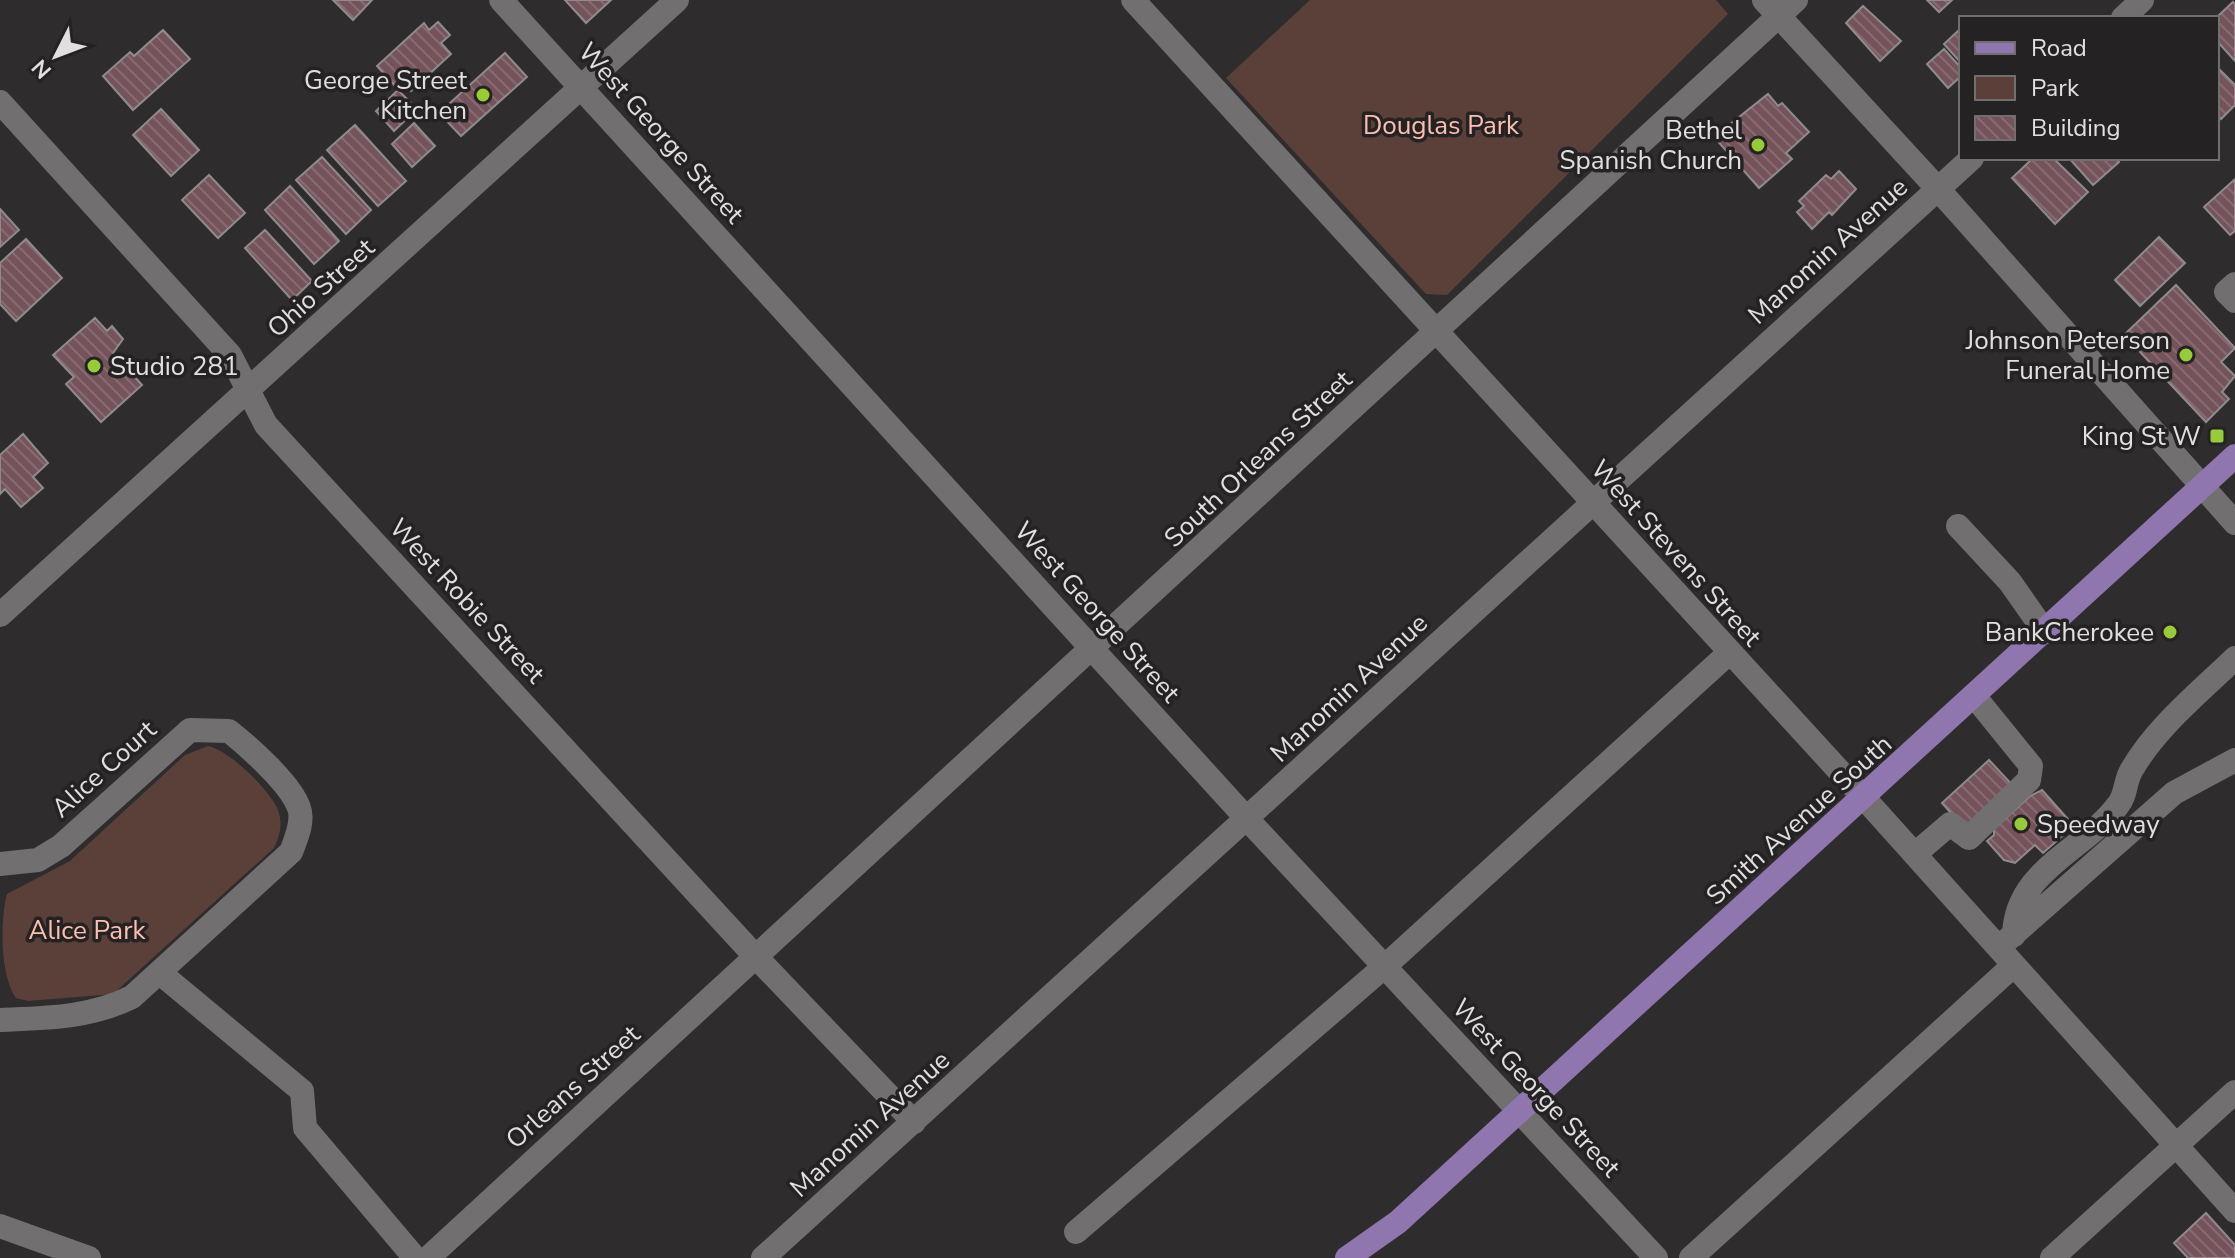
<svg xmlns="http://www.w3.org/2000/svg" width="2235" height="1258" viewBox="0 0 2235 1258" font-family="'Nunito Sans',sans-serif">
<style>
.green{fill:#5b403a}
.building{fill:url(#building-back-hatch);stroke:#8f8b8c;stroke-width:2}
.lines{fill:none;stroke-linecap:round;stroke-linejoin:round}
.minor{stroke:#726f71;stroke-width:24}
.major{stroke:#8f76ae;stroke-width:24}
.poi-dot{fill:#97cc38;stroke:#252224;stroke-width:3}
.labels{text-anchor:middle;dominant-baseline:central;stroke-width:7;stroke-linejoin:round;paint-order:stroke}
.poi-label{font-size:26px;fill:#e1dfe0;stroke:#252224;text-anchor:end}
.park-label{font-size:26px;fill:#fdbfaf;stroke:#252224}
.street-label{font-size:26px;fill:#e1dfe0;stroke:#252224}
</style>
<defs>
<pattern id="building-back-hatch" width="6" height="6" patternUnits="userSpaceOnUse" patternTransform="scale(2)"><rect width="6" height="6" fill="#74535a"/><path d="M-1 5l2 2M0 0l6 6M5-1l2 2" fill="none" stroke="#886b71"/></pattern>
</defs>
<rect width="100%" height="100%" fill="#2f2c2e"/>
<!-- green -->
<path class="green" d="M 1310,0 L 1716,0 L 1728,14 L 1447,295 L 1426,294 L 1226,78 Z
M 208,746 C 229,750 270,790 278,810 C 283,824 280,835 274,848 L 113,994 L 28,1001 L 16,998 C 0,975 0,921 7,894 L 70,861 L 185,755 Z"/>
<!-- building -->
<path class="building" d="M 333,0 L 372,0 L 353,20 Z
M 565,0 L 611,0 L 586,23 Z
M 1927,0 L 1952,0 L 1939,12 Z
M 2233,2 L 2235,4 L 2235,61 L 2217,41 L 2217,17 Z
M 1863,6 L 1901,41 L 1880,61 L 1846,23 Z
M 438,22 L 450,35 L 441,43 L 451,54 L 411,91 L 402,82 L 396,87 L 377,66 L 424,23 L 429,30 Z
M 163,30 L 190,59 L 133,110 L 103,76 L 130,52 L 134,56 Z
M 1958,31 L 1961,34 L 1961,63 L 1944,44 Z
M 1944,49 L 1961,68 L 1961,76 L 1948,88 L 1927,64 Z
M 505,53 L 527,77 L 461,136 L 439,113 Z
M 2217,67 L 2235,85 L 2235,105 L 2221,119 L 2217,115 Z
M 398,90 L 417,109 L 394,131 L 376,111 Z
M 1768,94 L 1778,106 L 1782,103 L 1809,132 L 1786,153 L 1792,159 L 1759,188 L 1714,137 Z
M 161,109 L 199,150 L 171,176 L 133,135 Z
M 414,123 L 435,146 L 412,167 L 392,144 Z
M 355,125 L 406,181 L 378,206 L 327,150 Z
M 322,157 L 371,210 L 346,234 L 296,180 Z
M 2033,158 L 2053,158 L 2088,192 L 2055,224 L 2012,178 Z
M 2069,158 L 2116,158 L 2119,162 L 2093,185 Z
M 1839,171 L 1856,189 L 1832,215 L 1829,212 L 1812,229 L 1797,212 L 1804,206 L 1799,201 L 1826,175 L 1831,179 Z
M 209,175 L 245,213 L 218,238 L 182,200 Z
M 2235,179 L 2235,231 L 2230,235 L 2204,207 Z
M 290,186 L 339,241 L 314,264 L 265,210 Z
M 0,209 L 19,230 L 0,247 Z
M 265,230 L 312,281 L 292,300 L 245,248 Z
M 2159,237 L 2185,263 L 2140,306 L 2115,280 Z
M 26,239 L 62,278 L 16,321 L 0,304 L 0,263 Z
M 2176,285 L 2235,348 L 2221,362 L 2235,376 L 2222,392 L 2229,399 L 2206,422 L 2124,335 Z
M 95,318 L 107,331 L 112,326 L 123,339 L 113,353 L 142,385 L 101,422 L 66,384 L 74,377 L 53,355 Z
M 23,434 L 48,463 L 33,477 L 43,488 L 21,507 L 5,489 L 0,494 L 0,455 Z
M 1989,760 L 2016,789 L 1969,833 L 1942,803 Z
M 2042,790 L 2074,826 L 2043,853 L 2035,845 L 2015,863 L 2004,860 L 1987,841 L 1994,835 L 1994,829 L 2030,796 Z
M 2206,1213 L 2235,1245 L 2235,1258 L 2188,1258 L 2174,1243 Z"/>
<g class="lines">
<!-- minor -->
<path class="minor" d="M 501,0 L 1248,820 L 1656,1258
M 1133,0 L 1865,799 L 2235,1211
M 1764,0 L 1938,189 L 2235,523
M 2123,18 L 2142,0
M 0,102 L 230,355 L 266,425 L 756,957 L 914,1122
M 2235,284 L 2226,292 L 2235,301
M 1958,526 L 2010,582 L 2045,632
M 0,615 L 677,0
M 1915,854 L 1950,824 L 1969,838 L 2029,780 L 2031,766 L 1975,697
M 0,864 L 38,860 L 61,846 L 190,730 L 229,731 C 249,747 291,784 299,808 C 304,821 296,839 291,852 L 132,997 C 90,1018 46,1018 0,1020
M 2014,935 C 2016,869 2084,851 2118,805 C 2126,796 2125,781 2131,771 C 2155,728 2200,692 2235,658
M 2006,941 L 2174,793 L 2235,760
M 160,973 L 302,1091 L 305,1128 L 415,1258
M 0,1226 L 89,1258
M 1076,1232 L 1384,967 L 1729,653
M 428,1258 L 1796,0
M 763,1258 L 1972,158
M 1691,1258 L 2014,965
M 2052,1258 L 2235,1092"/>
<!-- major -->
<path class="major" d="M 1347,1258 L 1398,1222 L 2235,456"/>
</g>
<!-- markers -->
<g class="poi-dot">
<circle cx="483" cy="95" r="8"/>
<circle cx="1758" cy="145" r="8"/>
<circle cx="2186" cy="355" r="8"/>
<circle cx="94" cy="366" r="8"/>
<rect x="2209" y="428" width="16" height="16" rx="4"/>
<circle cx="2170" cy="632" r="8"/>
<circle cx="2021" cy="824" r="8"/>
</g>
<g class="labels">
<!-- poi labels -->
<g class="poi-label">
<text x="467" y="80">George Street<tspan x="467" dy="30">Kitchen</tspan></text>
<text x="1742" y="130">Bethel<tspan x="1742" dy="30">Spanish Church</tspan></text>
<text x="2170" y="340">Johnson Peterson<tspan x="2170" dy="30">Funeral Home</tspan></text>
<text x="110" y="366" text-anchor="start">Studio 281</text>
<text x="2201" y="436">King St W</text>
<text x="2154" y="632">BankCherokee</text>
<text x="2037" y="824" text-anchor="start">Speedway</text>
</g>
<!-- park labels -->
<g class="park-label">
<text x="1441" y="125">Douglas Park</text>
<text x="87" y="930">Alice Park</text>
</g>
<!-- street labels -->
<g class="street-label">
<text transform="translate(661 133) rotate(48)">West George Street</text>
<text transform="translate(1828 251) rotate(-42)">Manomin Avenue</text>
<text transform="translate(321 288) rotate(-42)">Ohio Street</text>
<text transform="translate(1258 459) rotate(-43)">South Orleans Street</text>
<text transform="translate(1676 553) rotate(48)">West Stevens Street</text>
<text transform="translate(467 601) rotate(47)">West Robie Street</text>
<text transform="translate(1097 612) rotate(48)">West George Street</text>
<text transform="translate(1349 688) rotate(-43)">Manomin Avenue</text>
<text transform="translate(104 769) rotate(-42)">Alice Court</text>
<text transform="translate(1799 820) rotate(-42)">Smith Avenue South</text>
<text transform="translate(573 1087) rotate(-42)">Orleans Street</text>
<text transform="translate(1536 1088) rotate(47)">West George Street</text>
<text transform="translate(870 1124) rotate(-42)">Manomin Avenue</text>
</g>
</g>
<!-- legend -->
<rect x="1959" y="16" width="260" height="144" fill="#252224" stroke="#706e6f" stroke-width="2"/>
<rect x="1975" y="42" width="40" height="12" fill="#8f76ae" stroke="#706e6f" stroke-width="2"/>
<text x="2031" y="56" font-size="24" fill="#e1dfe0">Road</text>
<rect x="1975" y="76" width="40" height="24" fill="#5b403a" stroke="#706e6f" stroke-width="2"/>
<text x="2031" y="96" font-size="24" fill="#e1dfe0">Park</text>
<rect x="1975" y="116" width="40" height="24" fill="url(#building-back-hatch)" stroke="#706e6f" stroke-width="2"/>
<text x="2031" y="136" font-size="24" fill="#e1dfe0">Building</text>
<!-- north arrow -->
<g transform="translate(56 56) rotate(228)" stroke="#252224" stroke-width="6" paint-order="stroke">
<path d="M0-6L14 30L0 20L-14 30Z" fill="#e1dfe0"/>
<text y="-12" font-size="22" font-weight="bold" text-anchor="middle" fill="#e1dfe0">N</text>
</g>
</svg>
